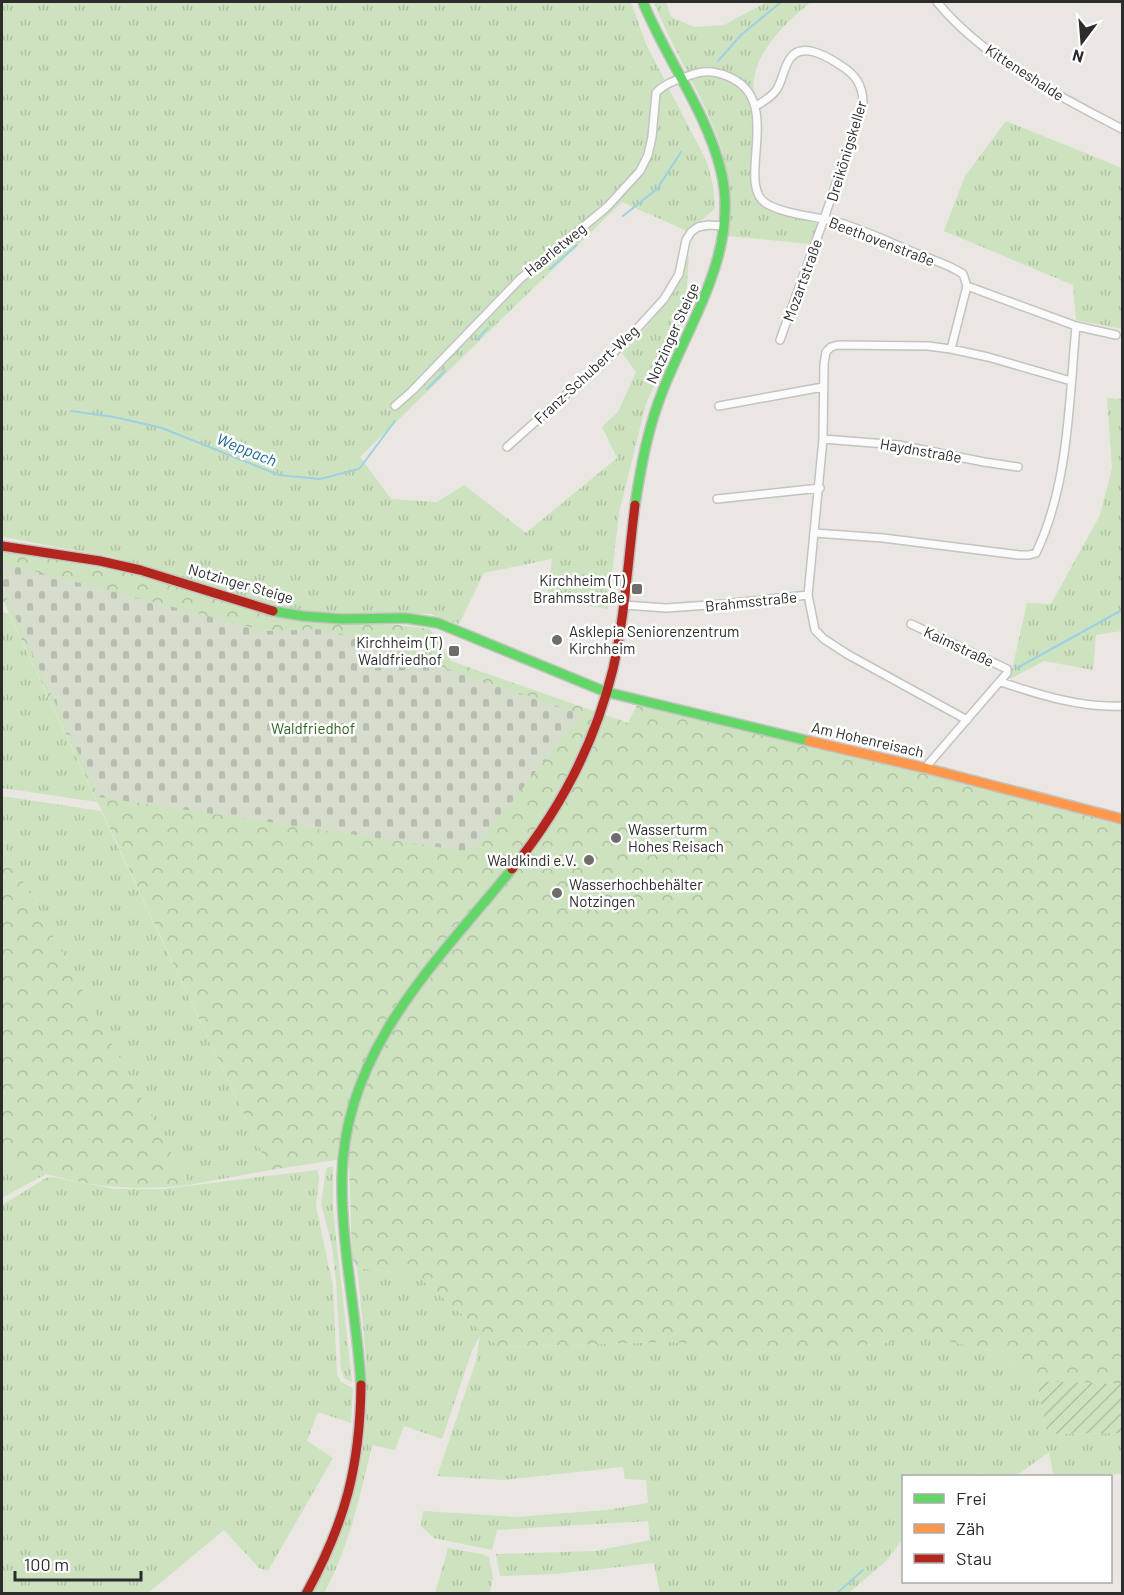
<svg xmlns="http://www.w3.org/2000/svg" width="1124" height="1595" viewBox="0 0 1124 1595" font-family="Barlow,sans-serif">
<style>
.grass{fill:url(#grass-tufts)}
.forest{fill:url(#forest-crowns)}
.cemetery{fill:url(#cemetery-stones)}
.garden{fill:url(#garden-furrows)}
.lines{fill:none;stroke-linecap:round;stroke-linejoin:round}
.stream{stroke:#9ed1e4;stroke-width:2}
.street-casing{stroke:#c4c3c2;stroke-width:10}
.fast-casing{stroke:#c4c3c2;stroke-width:12}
.slow-casing{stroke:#c4c3c2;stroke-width:12}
.jam-casing{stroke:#c4c3c2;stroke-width:12}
.street{stroke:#fcfbfb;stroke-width:7}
.fast{stroke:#63d668;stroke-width:9}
.slow{stroke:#ff974d;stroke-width:9}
.jam{stroke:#b3261e;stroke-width:9}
.poi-dot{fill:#6e6d6c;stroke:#fff;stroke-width:2}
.labels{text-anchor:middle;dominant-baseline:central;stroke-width:5;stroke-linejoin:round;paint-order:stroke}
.street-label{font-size:15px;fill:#2c2c2c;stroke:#fff}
.poi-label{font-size:15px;fill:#2c2c2c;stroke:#fff;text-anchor:end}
.park-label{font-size:15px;fill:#2e6521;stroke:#fff}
.water-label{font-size:16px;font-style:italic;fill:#196894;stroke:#fff}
</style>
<defs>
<pattern id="grass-tufts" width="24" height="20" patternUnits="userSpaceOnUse" patternTransform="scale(1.5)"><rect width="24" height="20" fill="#cde2bf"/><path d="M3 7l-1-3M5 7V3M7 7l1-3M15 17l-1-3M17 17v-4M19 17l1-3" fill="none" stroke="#b0c2a4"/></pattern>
<pattern id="forest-crowns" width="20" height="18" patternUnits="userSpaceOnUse" patternTransform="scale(1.5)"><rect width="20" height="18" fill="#cde2bf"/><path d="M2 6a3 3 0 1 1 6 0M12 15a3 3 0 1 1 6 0" fill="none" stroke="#b0c2a4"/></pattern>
<pattern id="cemetery-stones" width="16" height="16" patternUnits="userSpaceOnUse" patternTransform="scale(1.5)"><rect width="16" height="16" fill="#d6ddcc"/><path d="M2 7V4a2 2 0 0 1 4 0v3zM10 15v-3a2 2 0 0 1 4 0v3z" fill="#b8beaf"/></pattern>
<pattern id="garden-furrows" width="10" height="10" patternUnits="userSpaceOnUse" patternTransform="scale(1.5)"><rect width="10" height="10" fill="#cde2bf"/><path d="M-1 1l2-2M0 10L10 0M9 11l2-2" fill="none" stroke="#b0c2a4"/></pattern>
</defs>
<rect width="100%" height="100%" fill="#eae7e3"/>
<!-- grass -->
<path class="grass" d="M 2,2 L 631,2 L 646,44 L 707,162 L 713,185 L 715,208 L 689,232 L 622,202 L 360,457 L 391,499 L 437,502 L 464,485 L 526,533 L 617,458 L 602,427 L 618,412 L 636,372 L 622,353 C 650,323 678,294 689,254 L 686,297 L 688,308 L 646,404 L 619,513 L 608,609 L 547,598 L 552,559 L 484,573 L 459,624 L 430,614 L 291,612 L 112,557 L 2,537 Z
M 654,2 L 666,2 L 671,17 L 694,27 L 724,25 L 767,2 L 811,2 C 788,20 758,49 754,79 C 752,94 756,111 756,126 C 754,150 752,173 754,196 L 758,202 L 773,210 L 827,223 L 820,245 L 728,236 C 729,216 731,196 728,176 C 717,114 676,60 654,2 Z
M 1006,121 L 1122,168 L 1122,329 L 1076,320 L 1073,285 L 944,231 L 965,176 Z
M 1107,398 L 1122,399 L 1122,631 L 1096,635 L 1093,670 L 1044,661 L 1010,679 L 1027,603 L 1051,604 L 1100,515 L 1112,468 Z
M 2,612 L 9,614 L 97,802 L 2,788 Z
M 2,796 L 101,811 L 270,1170 L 189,1185 L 2,843 Z
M 2,1162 L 46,1174 L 2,1198 Z
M 329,1167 L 333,1167 L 333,1210 L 352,1382 L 344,1378 L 341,1368 L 336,1282 L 332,1246 L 321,1204 L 326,1169 Z
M 317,1170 L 319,1177 L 316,1206 L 333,1286 L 337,1374 L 341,1382 L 353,1388 L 351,1423 L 318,1412 L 307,1441 L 333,1458 L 268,1571 L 259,1568 L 224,1530 L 148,1593 L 2,1593 L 2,1205 L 46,1178 L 53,1177 L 115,1189 L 163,1189 Z
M 357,1268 L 417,1275 L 499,1347 L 674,1342 L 792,1354 L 930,1337 L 997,1352 L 1037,1381 L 1047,1434 L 1122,1433 L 1122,1474 L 1053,1474 L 1049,1452 L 1016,1476 L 904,1476 L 903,1539 L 886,1561 L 849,1593 L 660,1593 L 654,1563 L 556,1574 L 500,1576 L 496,1554 L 595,1551 L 650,1540 L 648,1521 L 497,1530 L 492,1550 L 434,1538 L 421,1526 L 423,1511 L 516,1517 L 606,1510 L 648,1503 L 646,1480 L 625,1479 L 623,1467 L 503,1480 L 437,1476 L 476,1361 L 480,1335 L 472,1351 L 442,1439 L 404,1426 L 395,1450 L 372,1445 C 360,1496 349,1547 324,1593 L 311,1594 C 343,1539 363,1478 366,1415 C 369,1366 362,1316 357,1268 Z
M 448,1548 L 482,1554 L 489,1557 L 493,1577 L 490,1593 L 435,1593 Z"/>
<!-- forest -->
<path class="forest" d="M 2,551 L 123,571 L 294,620 L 398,625 L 430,629 L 451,661 L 628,723 L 637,705 L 1055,801 L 1122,823 L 1122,1384 L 1037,1381 L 997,1352 L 930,1337 L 792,1354 L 674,1342 L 499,1347 L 417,1275 L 357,1268 L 352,1257 L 349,1158 L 270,1170 L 2,598 Z
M 2,843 L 189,1185 C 162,1188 133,1189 106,1186 C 71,1182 35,1171 2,1162 Z"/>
<!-- cemetery -->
<path class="cemetery" d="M 2,563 L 266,631 L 327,629 L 582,714 L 472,852 L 99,797 L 2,588 Z"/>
<!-- garden -->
<path class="garden" d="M 1037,1381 L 1122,1384 L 1122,1433 L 1047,1434 Z"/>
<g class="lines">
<!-- stream -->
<path class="stream" d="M 718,61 L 741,35 L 781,2
M 623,216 L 657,189 L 681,152
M 550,269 L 577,245
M 477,339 L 488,328
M 427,389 L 445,371
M 71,411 L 114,417 L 162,428 L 279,475 L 320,479 L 359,469 L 395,421
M 1017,668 L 1122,610
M 836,1594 L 863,1570"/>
<!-- street casing -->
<g class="street-casing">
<path id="street" d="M 937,2 C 985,60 1056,94 1122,129
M 756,106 C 764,101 772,97 777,89 C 782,81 783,71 788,62 C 799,40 825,55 840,65 C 855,74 863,85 863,103 L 824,219 L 780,340
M 1076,326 L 1116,335
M 395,406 L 412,391 L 520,279 L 607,207 L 640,171 L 648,155 L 652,137 L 656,93 C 664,83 680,79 691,75 C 703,70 715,71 727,76 C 787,99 733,185 767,204 C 787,215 815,216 837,222 C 865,230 891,243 918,254 C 933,260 950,265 963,274 L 967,286 L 951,349
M 719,406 L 823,387
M 823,439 L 899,445 L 984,462 L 1018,467
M 507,447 L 623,344 L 664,299 L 679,274 L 686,240 L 691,232 L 698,227 L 708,225 L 724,226
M 717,499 L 820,488
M 815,533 L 883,538 L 1019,555 L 1029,555 L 1036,553 C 1069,484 1069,401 1076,326 L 967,286
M 808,595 L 823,439 L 824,364 L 826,352 L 831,347 L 838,345 L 928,346 L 951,349 L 988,357 L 1071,381
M 624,605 L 666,608 L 723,604 L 808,595 L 815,630 L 824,639 L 847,654 L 967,720
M 911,624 L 1007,669 L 1007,673 L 925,768
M 1001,682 C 1040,695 1081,708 1122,706"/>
</g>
<!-- fast casing -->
<g class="fast-casing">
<path id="fast" d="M 635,505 C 641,466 648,427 663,390 C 690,321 740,249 721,171 C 706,110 666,59 643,2
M 273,611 L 302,616 L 342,619 L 405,618 L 438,623 L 606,692 L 809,741
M 361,1385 C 357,1316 341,1247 342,1177 C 344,1050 437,961 512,869"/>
</g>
<!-- slow casing -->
<g class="slow-casing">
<path id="slow" d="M 809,741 L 925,768 L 1122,819"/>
</g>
<!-- jam casing -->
<g class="jam-casing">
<path id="jam" d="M 2,546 L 100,561 L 140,570 L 273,611
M 512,869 C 560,810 595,743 613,669 C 625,616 628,560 635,505
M 306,1594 C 345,1523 360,1467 361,1385"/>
</g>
<!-- street -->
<use href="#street" class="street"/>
<!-- fast -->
<use href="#fast" class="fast"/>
<!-- slow -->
<use href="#slow" class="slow"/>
<!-- jam -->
<use href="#jam" class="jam"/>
</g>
<!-- markers -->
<g class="poi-dot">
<rect x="631" y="583" width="12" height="12" rx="3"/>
<circle cx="557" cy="640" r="6"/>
<rect x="448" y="645" width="12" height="12" rx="3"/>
<circle cx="616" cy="838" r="6"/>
<circle cx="589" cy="860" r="6"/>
<circle cx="557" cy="893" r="6"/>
</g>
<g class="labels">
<!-- street labels -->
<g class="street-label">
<text transform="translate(1025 72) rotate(33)">Kitteneshalde</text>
<text transform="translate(846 151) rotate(-73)">Dreikönigskeller</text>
<text transform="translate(882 241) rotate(21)">Beethovenstraße</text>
<text transform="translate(555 249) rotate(-39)">Haarletweg</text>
<text transform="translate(802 280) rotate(-70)">Mozartstraße</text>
<text transform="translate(672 333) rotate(-66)">Notzinger Steige</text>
<text transform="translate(586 374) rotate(-43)">Franz-Schubert-Weg</text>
<text transform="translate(921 450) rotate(10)">Haydnstraße</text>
<text transform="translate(241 583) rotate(16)">Notzinger Steige</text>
<text transform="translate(751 601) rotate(-6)">Brahmsstraße</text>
<text transform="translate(959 646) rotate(25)">Kaimstraße</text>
<text transform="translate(868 739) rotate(13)">Am Hohenreisach</text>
</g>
<!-- poi labels -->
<g class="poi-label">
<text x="625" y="580">Kirchheim (T)<tspan x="625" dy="17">Brahmsstraße</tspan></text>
<text x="569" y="631" text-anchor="start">Asklepia Seniorenzentrum<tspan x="569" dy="17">Kirchheim</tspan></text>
<text x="442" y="642">Kirchheim (T)<tspan x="442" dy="17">Waldfriedhof</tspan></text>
<text x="628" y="829" text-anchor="start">Wasserturm<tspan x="628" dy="17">Hohes Reisach</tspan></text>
<text x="577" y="860">Waldkindi e.V.</text>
<text x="569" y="884" text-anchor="start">Wasserhochbehälter<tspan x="569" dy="17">Notzingen</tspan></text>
</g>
<!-- park labels -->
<g class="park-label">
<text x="313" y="728">Waldfriedhof</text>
</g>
<!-- water labels -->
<g class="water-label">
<text transform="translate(247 449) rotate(22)">Weppach</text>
</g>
</g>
<!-- border -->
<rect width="1124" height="1595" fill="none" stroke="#2c2c2c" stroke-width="6"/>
<!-- legend -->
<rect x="902" y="1475" width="210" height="108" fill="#ffffff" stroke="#ababab" stroke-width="1.5"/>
<rect x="914" y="1494" width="30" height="9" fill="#63d668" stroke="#ababab" stroke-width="1.5"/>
<text x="956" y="1505" font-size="18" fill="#2c2c2c">Frei</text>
<rect x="914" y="1524" width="30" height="9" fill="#ff974d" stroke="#ababab" stroke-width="1.5"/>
<text x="956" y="1535" font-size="18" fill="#2c2c2c">Zäh</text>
<rect x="914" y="1554" width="30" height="9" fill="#b3261e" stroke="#ababab" stroke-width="1.5"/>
<text x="956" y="1565" font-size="18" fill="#2c2c2c">Stau</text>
<!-- north arrow -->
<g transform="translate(1082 42) rotate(196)" stroke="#ffffff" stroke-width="4.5" paint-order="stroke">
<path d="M0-4.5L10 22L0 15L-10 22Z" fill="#2c2c2c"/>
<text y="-9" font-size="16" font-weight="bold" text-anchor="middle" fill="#2c2c2c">N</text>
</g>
<!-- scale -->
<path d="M15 1571v9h126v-9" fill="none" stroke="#2c2c2c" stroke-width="3"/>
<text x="24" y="1571" font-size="18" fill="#2c2c2c" stroke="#ffffff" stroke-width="4.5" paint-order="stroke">100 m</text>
</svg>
